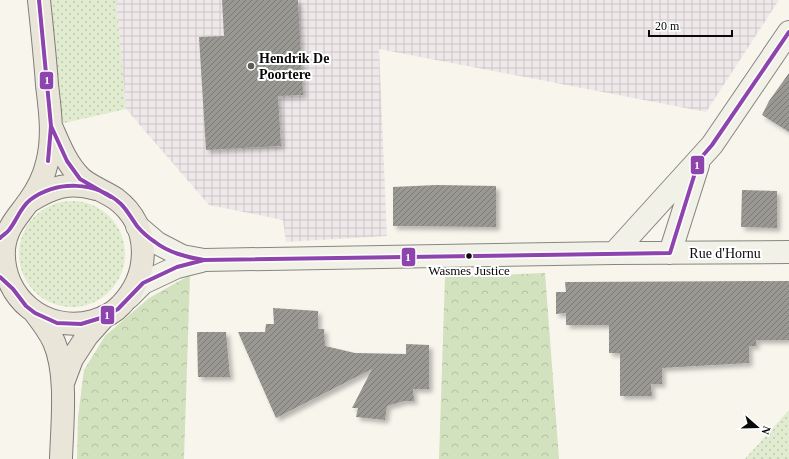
<svg xmlns="http://www.w3.org/2000/svg" width="789" height="459" viewBox="0 0 789 459" font-family="'Times New Roman',serif">
<style>
.industrial{fill:url(#industrial-grid)}
.grass{fill:url(#grass-dots)}
.forest{fill:url(#forest-crowns)}
.building{fill:url(#building-hatch);filter:url(#shadow)}
.lines{fill:none;stroke-linecap:round;stroke-linejoin:round}
.secondary-casing{stroke:#878682;stroke-width:24}
.primary-casing{stroke:#7e7d79;stroke-width:24}
.secondary{stroke:#f2f1e8;stroke-width:22}
.primary{stroke:#e9e5d9;stroke-width:22}
.bus-1-casing{stroke:#fff;stroke-width:7}
.bus-1{stroke:#8e44ad;stroke-width:4}
.poi-dot{fill:#5d5c59;stroke:#fff;stroke-width:1.5}
.bus-dot{fill:#090909;stroke:#fff;stroke-width:1.5}
.labels{text-anchor:middle;dominant-baseline:central;stroke-width:4;stroke-linejoin:round;paint-order:stroke}
.bus-label{font-size:13px;fill:#090909;stroke:#fff}
.poi-label{font-size:14px;font-weight:bold;fill:#090909;stroke:#fff;text-anchor:start}
.street-label{font-size:14px;fill:#090909;stroke:#fff}
.line-badge{stroke:#fff;stroke-width:1.5}
.badge-label{font-size:11px;text-anchor:middle;font-weight:bold;fill:#fff}
</style>
<defs>
<pattern id="industrial-grid" width="8" height="8" patternUnits="userSpaceOnUse"><rect width="8" height="8" fill="#efe8ea"/><path d="M0 4h8M4 0v8" fill="none" stroke="#ccc6c7"/></pattern>
<pattern id="grass-dots" width="8" height="8" patternUnits="userSpaceOnUse"><rect width="8" height="8" fill="#e1ebcf"/><path d="M2 2h.1M6 6h.1" fill="none" stroke="#c0c8b0" stroke-width="1.8" stroke-linecap="round"/></pattern>
<pattern id="forest-crowns" width="20" height="18" patternUnits="userSpaceOnUse"><rect width="20" height="18" fill="#d2e1be"/><path d="M2 6a3 3 0 1 1 6 0M12 15a3 3 0 1 1 6 0" fill="none" stroke="#b3c0a2"/></pattern>
<pattern id="building-hatch" width="6" height="6" patternUnits="userSpaceOnUse"><rect width="6" height="6" fill="#9a9893"/><path d="M-1 1l2-2M0 6l6-6M5 7l2-2" fill="none" stroke="#7c7a76"/></pattern>
<filter id="shadow"><feDropShadow dx="3.5" dy="3.5" stdDeviation="2" flood-color="#0004"/></filter>
</defs>
<rect width="100%" height="100%" fill="#f8f5ed"/>
<!-- industrial -->
<path class="industrial" d="M 116,0 L 779,0 L 706,112 L 379,49 L 387,236 L 286,242 L 283,220 L 209,205 L 126,109 Z"/>
<!-- grass -->
<path class="grass" d="M 40,0 L 116,0 L 126,109 L 51,126 Z
M19 254a53 53 0 1 1 106 0a53 53 0 1 1-106 0Z
M 789,410 L 789,459 L 745,459 Z"/>
<!-- forest -->
<path class="forest" d="M 545,273 L 559,459 L 439,459 L 445,277 Z
M 190,275 L 184,459 L 77,459 L 78,417 L 84,370 L 105,336 L 149,298 Z"/>
<!-- building -->
<path class="building" d="M 222,0 L 298,0 L 303,95 L 278,96 L 281,146 L 206,150 L 199,37 L 224,36 Z
M 789,73 L 789,132 L 762,115 L 769,101 Z
M 437,185 L 496,186 L 496,227 L 393,226 L 393,187 Z
M 742,190 L 777,191 L 777,228 L 741,227 Z
M 789,281 L 789,340 L 756,340 L 756,346 L 749,346 L 749,363 L 662,368 L 662,384 L 651,384 L 652,396 L 620,396 L 620,353 L 609,353 L 609,325 L 566,325 L 566,313 L 556,314 L 556,292 L 566,292 L 565,282 Z
M 273,308 L 318,311 L 318,329 L 324,329 L 325,346 L 355,353 L 406,354 L 406,344 L 429,345 L 429,389 L 413,389 L 414,401 L 404,401 L 387,406 L 385,420 L 356,417 L 358,408 L 352,408 L 372,369 L 276,418 L 238,332 L 265,332 L 266,324 L 274,324 Z
M 197,332 L 226,332 L 230,377 L 198,377 Z"/>
<g class="lines">
<!-- secondary casing -->
<g class="secondary-casing">
<path id="secondary" d="M 137,226 L 157,243 L 182,256 L 204,260 L 614,253 L 789,252
M 614,253 L 712,145 L 789,32
M 670,253 L 698,165
M 129,297 L 143,283 L 177,267 L 201,261"/>
</g>
<!-- primary casing -->
<g class="primary-casing">
<path id="primary" d="M 39,0 C 42,28 45,56 47,85 C 50,110 54,137 47,163 C 44,176 37,190 29,201 C 18,217 6,227 4,249 C 1,298 46,334 93,321 C 103,318 113,314 121,305 C 150,275 152,226 116,199 C 106,192 87,185 80,177 C 66,163 59,144 51,126
M 30,201 C 53,187 69,181 96,189
M 35,313 C 42,322 49,331 54,342 C 68,374 62,424 61,459
M 63,383 L 72,359 L 87,336 L 104,317"/>
</g>
<!-- secondary -->
<use href="#secondary" class="secondary"/>
<!-- primary -->
<use href="#primary" class="primary"/>
<!-- bus-1 casing -->
<g class="bus-1-casing">
<path id="bus-1" d="M 39,0 L 51,126 L 48,161
M 51,126 L 67,161 L 80,179 L 111,197
M 0,238 C 3,235 7,233 9,230 C 17,220 20,208 30,200 C 57,180 96,181 121,204 C 127,210 132,219 137,226 C 142,232 149,238 155,242 C 169,253 187,257 204,260 L 670,253 L 699,160 L 712,145 L 789,32
M 0,277 L 13,289 L 26,306 L 35,313 L 57,323 L 81,324 L 104,317 L 118,309 L 143,283 L 177,267 L 204,260 L 217,260"/>
</g>
<!-- bus-1 -->
<use href="#bus-1" class="bus-1"/>
</g>
<!-- markers -->
<circle class="poi-dot" cx="251" cy="66" r="4"/>
<circle class="bus-dot" cx="469" cy="256" r="3.5"/>
<g class="labels">
<!-- bus labels -->
<g class="bus-label">
<text x="469" y="270">Wasmes Justice</text>
</g>
<!-- poi labels -->
<g class="poi-label">
<text x="259" y="58">Hendrik De<tspan x="259" dy="16">Poortere</tspan></text>
</g>
<!-- street labels -->
<g class="street-label">
<text x="725" y="253">Rue d'Hornu</text>
</g>
</g>
<g class="line-badge">
<rect x="39" y="71" width="15" height="19" rx="4" fill="#8e44ad"/>
<rect x="690" y="155" width="15" height="20" rx="4" fill="#8e44ad"/>
<rect x="401" y="247" width="15" height="20" rx="4" fill="#8e44ad"/>
<rect x="100" y="305" width="15" height="20" rx="4" fill="#8e44ad"/>
</g>
<g class="badge-label">
<text x="47" y="84">1</text>
<text x="697" y="169">1</text>
<text x="408" y="261">1</text>
<text x="107" y="319">1</text>
</g>
<!-- north arrow -->
<g transform="translate(757 427) rotate(110)" stroke="#ffffff" stroke-width="3" paint-order="stroke">
<path d="M0-3L7 15L0 10L-7 15Z" fill="#090909"/>
<text y="-6" font-size="11" font-weight="bold" text-anchor="middle" fill="#090909">N</text>
</g>
<!-- scale -->
<path d="M649 30v6h83v-6" fill="none" stroke="#090909" stroke-width="2"/>
<text x="655" y="30" font-size="12" fill="#090909" stroke="#ffffff" stroke-width="3" paint-order="stroke">20 m</text>
</svg>
